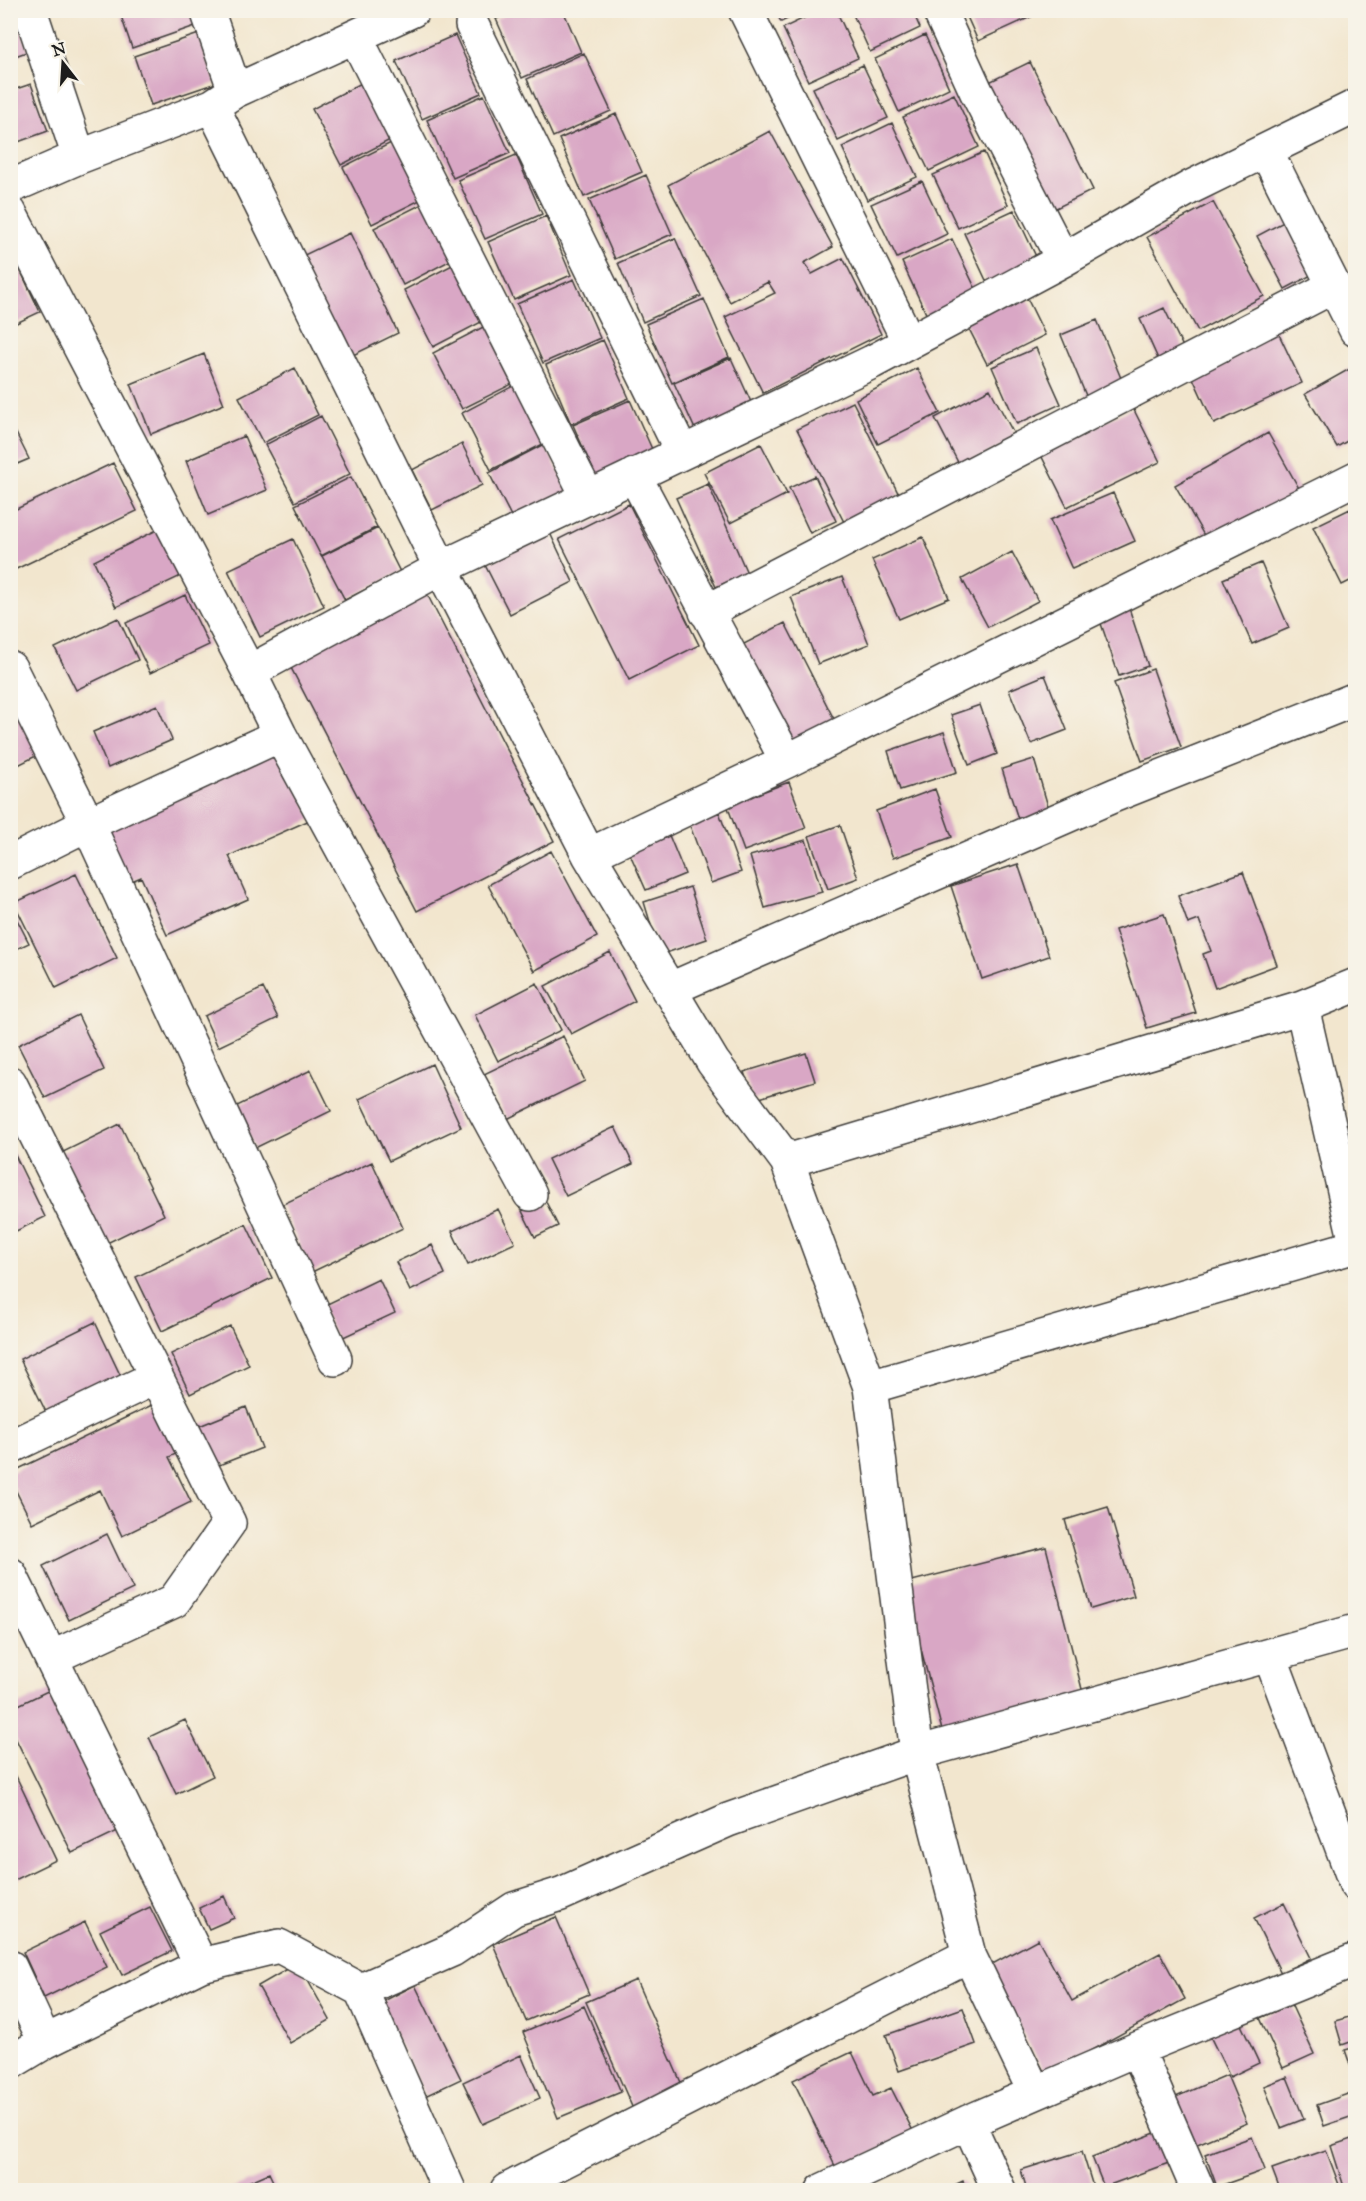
<svg xmlns="http://www.w3.org/2000/svg" width="1366" height="2201" viewBox="0 0 1366 2201" font-family="'IM FELL Great Primer',serif">
<style>
.building{fill:#d9a7c5}
.lines{fill:none;stroke-linecap:round;stroke-linejoin:round}
.street-casing{stroke:#3c3a37;stroke-width:36}
.street{stroke:#fff;stroke-width:33}
</style>
<rect width="100%" height="100%" fill="#f7f3e8"/>
<filter id="ink" filterUnits="userSpaceOnUse"><feTurbulence type="fractalNoise" baseFrequency=".0167" numOctaves="2"/><feDisplacementMap in="SourceGraphic" scale="12" xChannelSelector="R" yChannelSelector="G"/><feConvolveMatrix kernelMatrix="1 2 1 2 8 2 1 2 1" color-interpolation-filters="sRGB"/></filter>
<filter id="wash" filterUnits="userSpaceOnUse"><feTurbulence type="fractalNoise" baseFrequency=".008" numOctaves="4" result="noise"/><feDisplacementMap in="SourceGraphic" scale="24" xChannelSelector="R" yChannelSelector="G"/><feGaussianBlur stdDeviation="1.35" result="paint"/><feColorMatrix in="noise" values="0 0 0 0 0 0 0 0 0 0 0 0 0 0 0 0 0 1.4 0 .05"/><feComposite in="paint" operator="in"/></filter>
<g filter="url(#wash)">
<rect width="100%" height="100%" fill="#f2e6ce"/>
<g id="blocks">
<!-- building -->
<path class="building" d="M 10,10 L 13,10 L 29,51 L 10,58 Z
M 119,10 L 196,10 L 201,24 L 132,48 Z
M 516,10 L 563,10 L 581,52 L 522,78 L 496,19 Z
M 775,10 L 806,10 L 781,22 Z
M 821,10 L 836,10 L 858,58 L 808,81 L 783,28 Z
M 851,10 L 912,10 L 920,28 L 870,52 Z
M 964,10 L 1036,10 L 1037,14 L 978,41 Z
M 199,34 L 216,83 L 151,105 L 134,56 Z
M 455,35 L 481,93 L 422,119 L 396,61 Z
M 925,35 L 949,88 L 899,112 L 875,59 Z
M 584,53 L 611,111 L 553,137 L 527,79 Z
M 1030,62 L 1093,190 L 1046,213 L 983,85 Z
M 863,65 L 888,118 L 838,141 L 813,88 Z
M 369,79 L 398,136 L 341,165 L 312,109 Z
M 31,84 L 48,131 L 10,145 L 10,91 Z
M 954,94 L 979,147 L 929,171 L 903,117 Z
M 484,95 L 510,153 L 453,178 L 427,120 Z
M 616,114 L 642,172 L 584,197 L 559,139 Z
M 892,123 L 917,177 L 867,200 L 842,147 Z
M 770,131 L 833,247 L 804,263 L 812,274 L 843,258 L 881,334 L 763,393 L 725,317 L 775,293 L 768,282 L 730,302 L 668,185 Z
M 399,139 L 428,196 L 372,224 L 343,167 Z
M 984,152 L 1008,205 L 958,228 L 933,175 Z
M 516,155 L 542,214 L 485,239 L 458,180 Z
M 646,175 L 672,234 L 615,259 L 589,200 Z
M 922,181 L 947,234 L 897,258 L 871,204 Z
M 430,200 L 459,256 L 403,285 L 374,228 Z
M 1213,202 L 1264,296 L 1198,331 L 1147,237 Z
M 1014,210 L 1041,267 L 991,291 L 964,233 Z
M 546,216 L 571,275 L 514,300 L 488,242 Z
M 1293,217 L 1321,270 L 1285,289 L 1257,236 Z
M 350,233 L 398,333 L 347,358 L 298,258 Z
M 675,238 L 701,296 L 643,322 L 618,263 Z
M 952,239 L 979,296 L 929,320 L 902,262 Z
M 15,259 L 40,312 L 10,326 L 10,261 Z
M 460,261 L 489,318 L 433,347 L 404,290 Z
M 574,279 L 600,338 L 543,363 L 517,304 Z
M 1024,292 L 1045,335 L 987,364 L 965,321 Z
M 704,299 L 729,357 L 672,383 L 646,324 Z
M 1164,308 L 1184,349 L 1159,361 L 1140,319 Z
M 1097,320 L 1123,383 L 1087,398 L 1061,335 Z
M 489,324 L 518,381 L 462,409 L 433,353 Z
M 1275,326 L 1302,383 L 1214,424 L 1188,367 Z
M 603,340 L 629,398 L 571,424 L 546,365 Z
M 1036,348 L 1061,404 L 1017,424 L 992,367 Z
M 204,354 L 224,404 L 151,434 L 131,384 Z
M 731,358 L 756,413 L 699,438 L 674,383 Z
M 1353,367 L 1356,372 L 1356,436 L 1337,447 L 1305,394 Z
M 295,368 L 318,415 L 263,443 L 239,397 Z
M 917,368 L 940,413 L 878,444 L 856,399 Z
M 517,384 L 547,442 L 491,470 L 462,413 Z
M 990,389 L 1016,438 L 961,468 L 935,418 Z
M 630,400 L 656,458 L 599,483 L 573,425 Z
M 853,402 L 899,495 L 844,522 L 797,429 Z
M 1133,408 L 1160,462 L 1067,507 L 1040,453 Z
M 321,416 L 350,474 L 295,502 L 265,445 Z
M 10,421 L 29,459 L 10,467 Z
M 1268,433 L 1301,492 L 1209,544 L 1175,485 Z
M 244,436 L 267,490 L 208,515 L 186,461 Z
M 462,444 L 482,485 L 432,510 L 412,470 Z
M 544,444 L 569,491 L 513,520 L 489,473 Z
M 761,444 L 787,494 L 730,523 L 704,473 Z
M 113,463 L 137,511 L 10,572 L 10,512 Z
M 815,476 L 836,521 L 810,533 L 789,488 Z
M 351,477 L 377,527 L 321,556 L 295,505 Z
M 708,484 L 747,573 L 716,587 L 676,498 Z
M 1113,493 L 1135,541 L 1072,569 L 1050,520 Z
M 629,504 L 699,645 L 629,680 L 559,539 Z
M 1350,509 L 1356,521 L 1356,578 L 1342,585 L 1313,527 Z
M 161,528 L 183,575 L 116,607 L 94,561 Z
M 378,528 L 400,572 L 345,600 L 322,556 Z
M 550,533 L 573,582 L 510,614 L 485,565 Z
M 923,537 L 949,598 L 899,619 L 872,560 Z
M 293,539 L 324,606 L 260,637 L 228,570 Z
M 1012,552 L 1038,601 L 988,627 L 962,579 Z
M 1261,563 L 1289,628 L 1252,644 L 1223,579 Z
M 842,577 L 869,644 L 818,664 L 791,597 Z
M 426,592 L 554,841 L 417,911 L 288,662 Z
M 185,595 L 209,645 L 150,673 L 126,623 Z
M 1127,602 L 1148,666 L 1119,676 L 1097,612 Z
M 118,618 L 138,660 L 76,690 L 55,648 Z
M 785,623 L 841,733 L 793,756 L 738,647 Z
M 1153,669 L 1181,747 L 1142,761 L 1114,683 Z
M 1045,675 L 1067,730 L 1031,744 L 1009,690 Z
M 10,680 L 46,751 L 10,769 Z
M 157,705 L 172,740 L 108,768 L 93,732 Z
M 980,705 L 997,754 L 969,765 L 951,715 Z
M 944,732 L 957,772 L 900,790 L 888,751 Z
M 281,749 L 312,819 L 229,856 L 248,899 L 167,935 L 141,877 L 127,883 L 102,829 Z
M 1034,759 L 1050,813 L 1019,822 L 1002,769 Z
M 789,782 L 806,828 L 744,851 L 727,805 Z
M 935,789 L 952,837 L 893,858 L 876,811 Z
M 719,812 L 741,872 L 711,883 L 689,823 Z
M 840,825 L 858,878 L 828,889 L 809,836 Z
M 666,828 L 685,874 L 646,890 L 626,845 Z
M 806,840 L 822,892 L 765,908 L 750,856 Z
M 551,851 L 597,937 L 534,971 L 488,885 Z
M 1018,864 L 1049,956 L 982,979 L 951,886 Z
M 1243,872 L 1277,965 L 1215,988 L 1203,954 L 1211,951 L 1199,920 L 1188,924 L 1178,896 Z
M 76,874 L 117,958 L 56,988 L 14,903 Z
M 690,887 L 707,939 L 660,955 L 644,902 Z
M 10,906 L 29,943 L 10,952 Z
M 1164,914 L 1196,1013 L 1147,1028 L 1115,930 Z
M 610,952 L 635,1001 L 571,1034 L 545,986 Z
M 537,983 L 561,1030 L 498,1061 L 475,1015 Z
M 263,988 L 278,1018 L 218,1047 L 204,1016 Z
M 78,1015 L 104,1070 L 45,1098 L 18,1045 Z
M 563,1036 L 585,1081 L 507,1119 L 484,1074 Z
M 806,1053 L 815,1081 L 753,1100 L 744,1072 Z
M 432,1064 L 461,1127 L 389,1161 L 359,1099 Z
M 311,1070 L 331,1111 L 255,1148 L 235,1107 Z
M 120,1124 L 164,1215 L 105,1244 L 61,1153 Z
M 615,1127 L 633,1164 L 566,1196 L 548,1159 Z
M 10,1145 L 45,1217 L 10,1234 Z
M 372,1162 L 403,1228 L 312,1272 L 281,1205 Z
M 545,1200 L 558,1226 L 535,1237 L 522,1211 Z
M 498,1209 L 515,1243 L 468,1265 L 452,1231 Z
M 246,1224 L 272,1278 L 162,1331 L 136,1277 Z
M 432,1245 L 445,1274 L 410,1291 L 396,1262 Z
M 379,1279 L 395,1313 L 337,1340 L 321,1307 Z
M 95,1322 L 123,1381 L 48,1416 L 20,1359 Z
M 230,1326 L 249,1365 L 190,1394 L 171,1354 Z
M 154,1404 L 178,1453 L 169,1457 L 191,1502 L 122,1536 L 100,1490 L 32,1523 L 10,1479 L 10,1473 Z
M 246,1407 L 262,1448 L 209,1469 L 192,1429 Z
M 1108,1507 L 1134,1596 L 1091,1609 L 1065,1520 Z
M 107,1534 L 133,1589 L 69,1620 L 43,1566 Z
M 1046,1547 L 1086,1705 L 945,1742 L 904,1583 Z
M 56,1687 L 124,1828 L 72,1853 L 10,1727 L 10,1709 Z
M 185,1720 L 213,1776 L 176,1794 L 149,1737 Z
M 15,1774 L 56,1860 L 13,1881 L 10,1875 L 10,1777 Z
M 224,1896 L 234,1918 L 209,1929 L 199,1908 Z
M 1284,1903 L 1311,1958 L 1281,1973 L 1254,1918 Z
M 150,1907 L 172,1951 L 122,1975 L 100,1931 Z
M 556,1917 L 589,1994 L 526,2021 L 493,1944 Z
M 85,1922 L 107,1967 L 44,1998 L 23,1952 Z
M 1038,1939 L 1072,2001 L 1160,1953 L 1185,1999 L 1046,2075 L 987,1967 Z
M 298,1963 L 330,2020 L 290,2043 L 258,1986 Z
M 636,1980 L 683,2087 L 633,2109 L 586,2002 Z
M 415,1985 L 461,2079 L 425,2096 L 380,2003 Z
M 1291,2004 L 1314,2054 L 1283,2068 L 1260,2018 Z
M 584,2006 L 621,2092 L 558,2118 L 523,2032 Z
M 963,2008 L 976,2044 L 899,2071 L 886,2035 Z
M 1236,2014 L 1259,2063 L 1230,2077 L 1206,2028 Z
M 1356,2015 L 1356,2040 L 1342,2045 L 1335,2021 Z
M 1356,2047 L 1356,2069 L 1352,2070 L 1345,2050 Z
M 852,2052 L 873,2096 L 891,2088 L 914,2133 L 837,2170 L 793,2080 Z
M 521,2055 L 540,2098 L 483,2124 L 463,2082 Z
M 1227,2075 L 1247,2123 L 1188,2148 L 1169,2100 Z
M 1287,2077 L 1304,2119 L 1281,2128 L 1264,2086 Z
M 1356,2091 L 1356,2115 L 1324,2126 L 1317,2105 Z
M 1163,2130 L 1174,2161 L 1104,2187 L 1092,2157 Z
M 1252,2137 L 1265,2170 L 1217,2187 L 1205,2154 Z
M 1354,2138 L 1356,2187 L 1345,2190 L 1331,2146 Z
M 1326,2150 L 1341,2190 L 1280,2190 L 1272,2169 Z
M 1082,2151 L 1094,2190 L 1027,2190 L 1021,2170 Z
M 269,2173 L 277,2190 L 230,2190 Z
M 963,2181 L 968,2190 L 944,2190 Z"/>
</g>
</g>
<g filter="url(#ink)">
<use href="#blocks" fill-opacity="0" stroke="#3c3a37" stroke-width="1.5"/>
<g class="lines">
<!-- street casing -->
<g class="street-casing">
<path id="street" d="M 30,10 L 79,157
M 207,10 L 235,91
M 745,10 L 909,342
M 939,10 L 976,91 L 1063,260
M 472,25 L 682,452
M 356,38 L 588,497
M 212,106 L 441,568 L 589,855 L 713,1062 L 787,1161 L 870,1387 L 917,1753 L 969,1955 L 1035,2093
M 1266,151 L 1356,330
M 10,187 L 79,157 L 212,106 L 235,91 L 413,10
M 10,213 L 249,672 L 280,735 L 530,1194
M 634,475 L 787,761
M 706,612 L 1334,286
M 10,668 L 88,824 L 335,1359
M 249,672 L 441,568 L 872,362 L 1063,260 L 1191,187 L 1356,106
M 589,855 L 787,761 L 1356,478
M 10,863 L 88,824 L 280,735
M 668,990 L 1115,795 L 1356,699
M 1302,1007 L 1356,1243
M 10,1083 L 229,1523 L 174,1601 L 51,1658
M 787,1161 L 1302,1007 L 1356,985
M 870,1387 L 1356,1246
M 10,1447 L 156,1377
M 10,1574 L 201,1965
M 1270,1656 L 1356,1885
M 10,1967 L 45,2042
M 361,1990 L 452,1950 L 514,1909 L 561,1894 L 728,1820 L 917,1753 L 1356,1631
M 1137,2049 L 1198,2190
M 10,2063 L 45,2042 L 201,1965 L 279,1946 L 361,1990 L 449,2190
M 968,2122 L 999,2190
M 507,2190 L 969,1955
M 823,2190 L 968,2122 L 1137,2049 L 1356,1960"/>
</g>
<!-- street -->
<use href="#street" class="street"/>
</g>
</g>
<!-- margin -->
<rect width="1366" height="2201" fill="none" stroke="#f7f3e8" stroke-width="36"/>
<!-- north arrow -->
<g transform="translate(63 63) rotate(343)" stroke="#f7f3e8" stroke-width="4.5" paint-order="stroke">
<path d="M0-4.5L10 22L0 15L-10 22Z" fill="#1c1c1c"/>
<text y="-9" font-size="16" font-weight="bold" text-anchor="middle" fill="#1c1c1c">N</text>
</g>
</svg>
